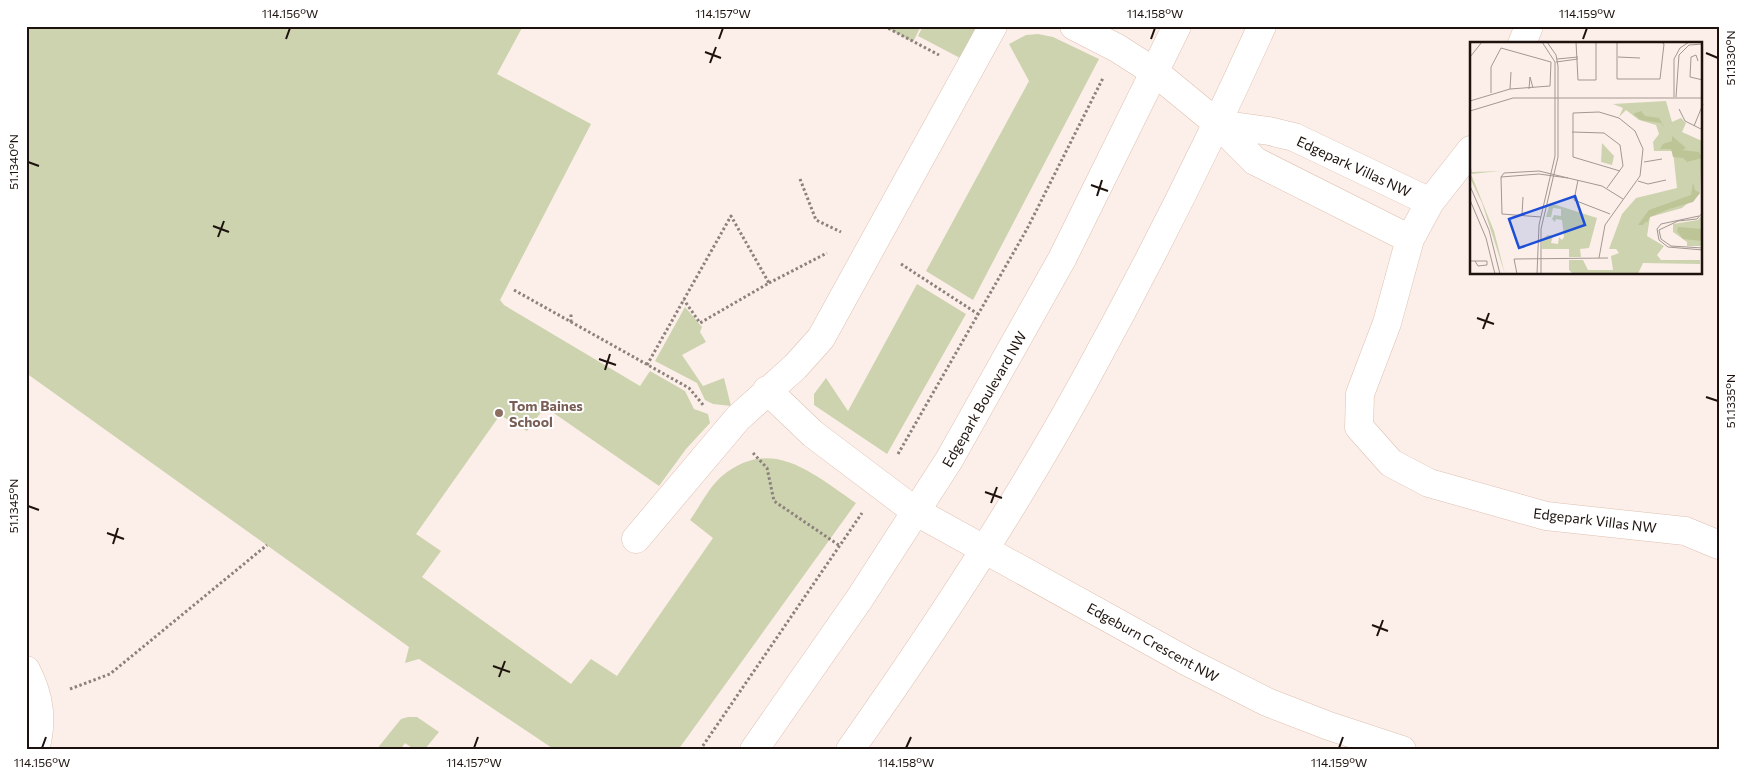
<svg xmlns="http://www.w3.org/2000/svg" width="1745" height="776" viewBox="0 0 1745 776" font-family="Commissioner,sans-serif">
<style>
.green{fill:#cdd3af}
.lines{fill:none;stroke-linecap:round;stroke-linejoin:round}
.minor-casing{stroke:#dec0b1;stroke-width:29}
.path{stroke:#8d817b;stroke-width:3;stroke-dasharray:2.5 2.5;stroke-linecap:butt}
.minor{stroke:#fff;stroke-width:28}
.ticks{fill:none;stroke:#1d120d;stroke-width:2}
.education-dot{fill:#8d6e63;stroke:#fff;stroke-width:2}
.labels{text-anchor:middle;dominant-baseline:central;stroke-width:4;stroke-linejoin:round;paint-order:stroke}
.street-label{font-size:14px;fill:#1d120d;stroke:#fff}
.education-label{font-size:14px;font-weight:bold;fill:#785e54;stroke:#fff;text-anchor:start}
.inset-road{fill:none;stroke:#a39791;stroke-width:1}
.view{fill:#1d4ed8;fill-opacity:0.15;stroke:#1d4ed8;stroke-width:2.5}
.inset-edge{fill:none;stroke:#1d120d;stroke-width:2.5}
.neatline{fill:none;stroke:#1d120d;stroke-width:2}
.ticks-label{font-size:12px;text-anchor:middle;fill:#1d120d}
</style>
<rect width="100%" height="100%" fill="#fcefe9"/>
<!-- green -->
<path class="green" d="M 26,26 L 523,26 L 497,74 L 591,124 L 500,300 L 504,305 L 640,386 L 650,371 L 685,391 L 694,409 L 708,414 L 710,423 L 686,449 L 659,486 L 545,407 L 527,431 L 500,415 L 416,534 L 441,551 L 422,577 L 571,684 L 591,659 L 617,676 L 713,538 L 690,520 C 700,506 709,487 722,476 C 772,435 813,474 856,503 L 678,750 L 555,750 L 419,659 L 405,663 L 409,647 L 26,373 Z
M 884,26 L 921,26 L 913,42 Z
M 923,26 L 977,26 L 960,58 L 918,36 Z
M 1038,34 L 1053,37 L 1099,59 L 973,300 L 926,271 L 1029,81 L 1009,44 L 1026,35 Z
M 917,284 L 966,314 L 887,454 L 814,405 L 814,394 L 826,378 L 848,411 Z
M 685,307 L 702,327 L 700,332 L 706,342 L 682,355 L 703,386 L 724,378 L 731,406 L 713,404 L 705,400 L 697,383 L 655,361 Z
M 408,717 L 417,717 L 439,732 L 424,750 L 415,750 L 405,743 L 400,750 L 376,750 L 401,719 Z"/>
<g class="lines">
<!-- minor casing -->
<g class="minor-casing">
<path id="minor" d="M 1074,26 L 1117,48 L 1156,73 L 1218,124 L 1255,161 L 1410,239
M 1522,44 L 1529,26
M 1218,124 L 1269,131 L 1294,137 L 1430,202
M 1471,150 L 1430,202 L 1410,239 L 1387,323 L 1360,394 L 1359,427 L 1391,463 L 1429,483 L 1546,516 L 1685,531 L 1719,545
M 767,390 L 813,434 L 915,511 L 1188,662 L 1267,702 L 1329,726 L 1402,750
M 636,539 L 738,418 L 795,367 L 821,338 L 993,26
M 26,670 C 40,697 43,721 35,750
M 754,750 L 860,598 L 949,460 L 1062,259 L 1177,26
M 850,750 C 934,631 1016,506 1086,378 C 1149,263 1208,146 1262,26"/>
</g>
<!-- path -->
<path class="path" d="M 884,26 L 939,55
M 800,179 L 816,220 L 841,232
M 901,264 L 978,314
M 769,283 L 827,253
M 514,290 L 689,388 L 704,406
M 571,322 L 571,313
M 647,365 L 731,216 L 769,283 L 700,323 L 684,300
M 753,453 L 767,468 L 774,501 L 840,546
M 898,454 L 1027,229 L 1103,78
M 70,689 L 110,674 L 267,545
M 700,750 L 862,513"/>
<!-- minor -->
<use href="#minor" class="minor"/>
</g>
<!-- ticks -->
<path class="ticks" d="M 286,39 L 290,28M 719,39 L 723,28M 1151,39 L 1155,28M 1583,39 L 1587,28M 705,52 L 721,58M 1706,53 L 1718,58M 710,63 L 716,47M 28,162 L 39,166M 1091,185 L 1108,191M 1097,196 L 1102,180M 213,226 L 229,232M 218,237 L 224,221M 1477,318 L 1494,324M 1483,329 L 1489,313M 599,359 L 616,365M 605,370 L 610,354M 1706,397 L 1718,401M 985,492 L 1002,498M 991,503 L 997,487M 28,506 L 39,510M 107,533 L 124,539M 113,544 L 118,528M 1372,625 L 1388,631M 1377,636 L 1383,620M 493,666 L 510,672M 499,677 L 505,661M 42,748 L 46,737M 474,748 L 478,737M 906,748 L 911,737M 1339,748 L 1343,737"/>
<!-- markers -->
<circle class="education-dot" cx="499" cy="413" r="5"/>
<g class="labels">
<!-- street labels -->
<g class="street-label">
<text transform="translate(1354 166) rotate(25)">Edgepark Villas NW</text>
<text transform="translate(984 399) rotate(-60)">Edgepark Boulevard NW</text>
<text transform="translate(1595 520) rotate(7)">Edgepark Villas NW</text>
<text transform="translate(1153 642) rotate(29)">Edgeburn Crescent NW</text>
</g>
<!-- education labels -->
<g class="education-label">
<text x="509" y="405">Tom Baines<tspan x="509" dy="16">School</tspan></text>
</g>
</g>
<!-- overview -->
<g transform="translate(1470 42)">
<rect width="232" height="232" fill="#fcefe9"/>
<path d="M 196,59 L 202,80 L 211,76 L 216,81 L 212,90 L 232,99 L 230,151 L 212,166 L 180,175 L 177,194 L 194,204 L 187,213 L 191,218 L 230,218 L 230,222 L 173,221 L 168,232 L 103,232 L 99,228 L 99,218 L 113,218 L 118,228 L 143,228 L 141,214 L 149,211 L 146,207 L 139,207 L 152,172 L 166,156 L 207,146 L 203,109 L 184,109 L 183,100 L 189,92 L 186,83 L 169,78 L 156,68 L 149,75 L 153,66 L 143,62 ZM 132,101 L 144,114 L 142,123 L 131,120 ZM 0,122 L 2,130 L 30,129 L 30,132 L 30,129 L 1,132 L 24,189 L 35,232 L 12,161 L 0,136 ZM 80,161 L 127,176 L 119,206 L 110,207 L 111,215 L 99,215 L 99,207 L 72,207 L 72,197 L 78,193 L 83,194 L 81,201 L 88,202 L 89,195 L 92,198 L 94,195 L 92,178 L 86,177 L 85,180 L 82,177 L 84,173 L 91,174 L 91,167 L 83,166 L 81,175 L 76,175 ZM 232,173 L 232,204 L 217,204 L 217,200 L 203,190 L 203,182 L 228,178 Z" fill="#cdd3af"/>
<path d="M 171,69 L 175,74 L 189,76 L 195,86 L 191,81 L 171,78 L 163,72 ZM 202,94 L 216,106 L 212,108 L 229,110 L 232,116 L 217,120 L 213,116 L 203,115 L 201,107 L 190,107 L 193,102 L 202,99 ZM 223,141 L 225,148 L 230,151 L 223,160 L 199,167 L 180,175 L 177,181 L 176,179 L 173,183 L 168,183 L 179,168 L 221,153 ZM 208,185 L 232,187 L 232,199 L 213,197 L 207,189 Z" fill="#bdc496"/>
<path class="inset-road" d="M 106,0 L 108,38 L 126,38 L 126,0M 147,0 L 147,37 L 190,37 L 194,2 L 191,0M 0,15 L 12,0M 148,15 L 170,16M 87,17 L 108,15M 228,19 L 226,13 L 221,15 L 220,35 L 233,38M 86,20 L 108,17M 40,47 L 41,30M 59,47 L 60,35 L 63,46M 204,55 L 204,17 L 210,6 L 219,0M 206,55 L 209,13 L 219,3 L 233,2M 0,59 L 40,47 L 80,44 L 81,20 L 31,6 L 21,25 L 21,51M 209,67 L 215,79 L 233,88M 0,69 L 43,56 L 233,56M 224,84 L 233,62M 102,90 L 134,91 L 150,103 L 153,124 L 137,146M 174,120 L 192,117M 31,135 L 69,132 L 98,136 L 132,144 L 153,157M 31,135 L 32,172 L 71,175M 31,135 L 34,131 L 69,129 L 98,136M 108,138 L 104,158 L 140,172M 168,139 L 178,142 L 196,138M 0,144 L 19,188 L 30,232M 0,158 L 16,196 L 25,232M 233,170 L 227,177 L 208,179 L 189,188 L 191,197 L 201,204 L 233,206M 52,173 L 53,155M 229,174 L 191,182 L 187,187 L 189,198 L 198,205 L 233,208M 129,216 L 135,183 L 170,134 L 173,107 L 165,89 L 149,76 L 129,70 L 103,71 L 103,115 L 150,129M 0,219 L 17,219 L 17,223 L 8,224 L 5,219M 47,232 L 44,217 L 138,216M 67,232 L 69,183 L 85,114 L 85,20 L 72,0M 71,232 L 71,187 L 88,115 L 88,24 L 86,13 L 77,0M 232,232 L 232,206"/>
<path class="view" d="M 105,154 L 115,183 L 49,206 L 39,177 Z"/>
<rect width="232" height="232" class="inset-edge"/>
</g>
<!-- border -->
<rect width="1745" height="776" fill="none" stroke="#ffffff" stroke-width="55"/>
<rect x="28" y="28" width="1690" height="720" class="neatline"/>
<g class="ticks-label">
<text x="290" y="18">114.156°W</text>
<text x="723" y="18">114.157°W</text>
<text x="1155" y="18">114.158°W</text>
<text x="1587" y="18">114.159°W</text>
<text transform="translate(1731 58) rotate(-90)" y="4">51.1330°N</text>
<text transform="translate(14 162) rotate(-90)" y="4">51.1340°N</text>
<text transform="translate(1731 401) rotate(-90)" y="4">51.1335°N</text>
<text transform="translate(14 506) rotate(-90)" y="4">51.1345°N</text>
<text x="42" y="767">114.156°W</text>
<text x="474" y="767">114.157°W</text>
<text x="906" y="767">114.158°W</text>
<text x="1339" y="767">114.159°W</text>
</g>
</svg>
